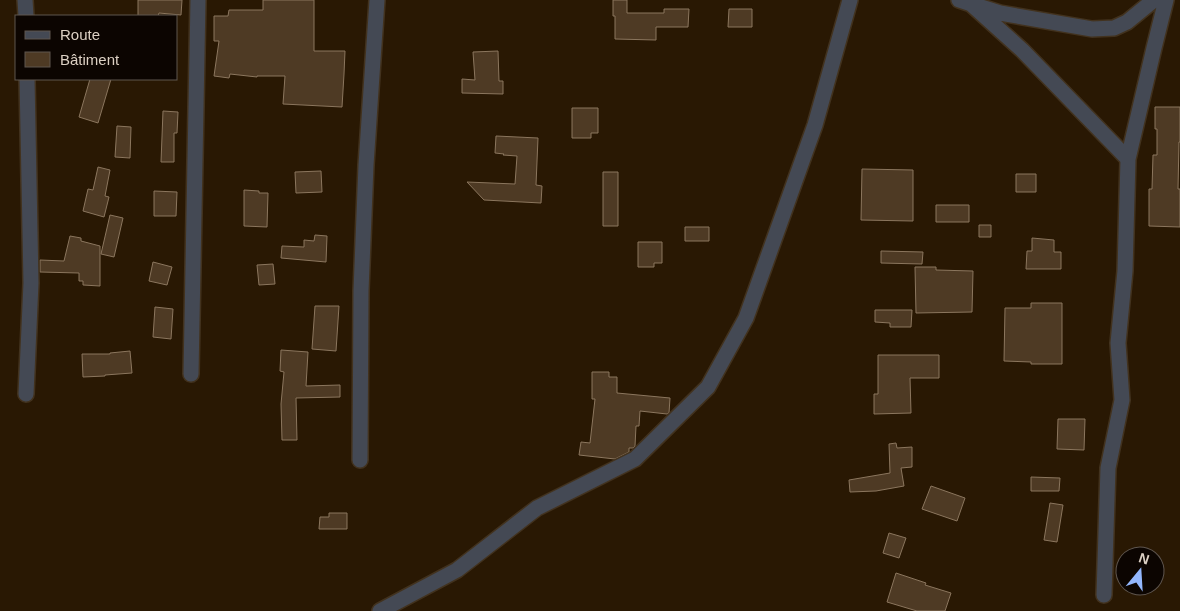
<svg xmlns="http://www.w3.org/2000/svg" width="1180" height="611" viewBox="0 0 1180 611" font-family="Helvetica,sans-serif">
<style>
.building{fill:#4e3a24;stroke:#8b765e}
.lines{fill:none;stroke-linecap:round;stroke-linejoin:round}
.minor-casing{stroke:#42321e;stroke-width:18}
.minor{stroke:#444954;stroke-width:15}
</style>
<rect width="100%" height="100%" fill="#291803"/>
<!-- building -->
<path class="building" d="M 138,0 L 182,0 L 181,15 L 159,13 L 158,16 L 138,16 Z
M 263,0 L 314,0 L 314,51 L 345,51 L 344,74 L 342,107 L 283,104 L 285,76 L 257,76 L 257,77 L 230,74 L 229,78 L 214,76 L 219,41 L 214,41 L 214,16 L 228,16 L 229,10 L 263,10 Z
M 613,0 L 627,0 L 627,13 L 664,13 L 664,9 L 689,9 L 688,27 L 656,27 L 656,40 L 615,39 L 615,16 L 613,16 Z
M 729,9 L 752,9 L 752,27 L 728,27 Z
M 498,51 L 499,81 L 503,81 L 503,94 L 462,93 L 462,79 L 475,80 L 473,52 Z
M 90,79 L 111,79 L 98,123 L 79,117 Z
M 1155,107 L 1180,107 L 1180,142 L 1179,142 L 1178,189 L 1180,189 L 1180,227 L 1149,226 L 1149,189 L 1152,189 L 1153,155 L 1157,155 L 1157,129 L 1155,129 Z
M 572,108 L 598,108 L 598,133 L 591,133 L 591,138 L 572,138 Z
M 163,111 L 178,112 L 177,133 L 174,133 L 174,162 L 161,162 Z
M 117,126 L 131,127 L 130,158 L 115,157 Z
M 496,136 L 538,138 L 536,185 L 542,186 L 541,203 L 484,200 L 467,182 L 515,184 L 517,156 L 503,155 L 504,154 L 495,153 Z
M 98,167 L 110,170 L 105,196 L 109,197 L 104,217 L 83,211 L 88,189 L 93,190 Z
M 862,169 L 913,170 L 913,221 L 861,220 Z
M 321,171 L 322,192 L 296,193 L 295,172 Z
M 603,172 L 618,172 L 618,226 L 603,226 Z
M 1016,174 L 1036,174 L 1036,192 L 1016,192 Z
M 244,190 L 259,191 L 259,193 L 268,193 L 267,227 L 244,226 Z
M 154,191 L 177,192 L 176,216 L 154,216 Z
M 936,205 L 969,205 L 969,222 L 936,222 Z
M 110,215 L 123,218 L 114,257 L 101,254 Z
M 979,225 L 991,225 L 991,237 L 979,237 Z
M 685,227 L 709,227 L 709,241 L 685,241 Z
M 315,235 L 327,236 L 326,262 L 281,258 L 282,246 L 304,247 L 304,240 L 314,241 Z
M 70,236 L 81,238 L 81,241 L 100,246 L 100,286 L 83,285 L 83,281 L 79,281 L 79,273 L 40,272 L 40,260 L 64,261 Z
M 1032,238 L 1054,240 L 1054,252 L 1061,252 L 1061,269 L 1026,269 L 1027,251 L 1032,251 Z
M 638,242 L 662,242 L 662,263 L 654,263 L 654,267 L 638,267 Z
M 881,251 L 923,252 L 922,264 L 881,263 Z
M 153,262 L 172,267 L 167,285 L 149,281 Z
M 273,264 L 275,284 L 259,285 L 257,265 Z
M 915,267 L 936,267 L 936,270 L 973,271 L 972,312 L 916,313 Z
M 1031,303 L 1062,303 L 1062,364 L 1031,364 L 1031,362 L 1004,361 L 1005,308 L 1031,308 Z
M 315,306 L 339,306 L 336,351 L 312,349 Z
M 155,307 L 173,309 L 171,339 L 153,337 Z
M 875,310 L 912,310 L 911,327 L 890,327 L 890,323 L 875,322 Z
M 281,350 L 308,352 L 306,386 L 340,385 L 340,397 L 296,398 L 297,440 L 282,440 L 281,404 L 284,372 L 280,371 Z
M 130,351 L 132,373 L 105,375 L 105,376 L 83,377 L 82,354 L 110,354 L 110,353 Z
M 878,355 L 939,355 L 939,378 L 910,378 L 911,413 L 874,414 L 874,394 L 878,394 Z
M 592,372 L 609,372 L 609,377 L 617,377 L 617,393 L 670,398 L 669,413 L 667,414 L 640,411 L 639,426 L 636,426 L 635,446 L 633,448 L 629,448 L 629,452 L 615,459 L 579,455 L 581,442 L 590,443 L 595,399 L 592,399 Z
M 1058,419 L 1085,419 L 1084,450 L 1057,449 Z
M 896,443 L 897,448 L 912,447 L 912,467 L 901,468 L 904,486 L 876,491 L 850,492 L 849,480 L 890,473 L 889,444 Z
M 1031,477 L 1060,478 L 1059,491 L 1031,491 Z
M 931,486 L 965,498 L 957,521 L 922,509 Z
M 1050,503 L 1063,505 L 1057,542 L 1044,540 Z
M 329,513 L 347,513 L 347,529 L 319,529 L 320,517 L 329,517 Z
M 889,533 L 906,538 L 899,558 L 883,553 Z
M 896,573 L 926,583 L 925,585 L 951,593 L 945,611 L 917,611 L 887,602 Z"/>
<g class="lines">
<!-- minor casing -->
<g class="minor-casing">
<path id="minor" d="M 25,0 L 26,16
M 959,0 L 971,4 L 1022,50 L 1128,159
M 975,5 L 1000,13 L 1092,29 L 1114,28 L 1127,22 L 1154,0
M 191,374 L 198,0
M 26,394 L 31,283 L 27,79
M 360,460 L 361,291 L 366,165 L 377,0
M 1104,595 L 1108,468 L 1122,400 L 1118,343 L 1125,271 L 1128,159 L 1154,48 L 1166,0
M 380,611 L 457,570 L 537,508 L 635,459 L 708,387 L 746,318 L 815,125 L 850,0"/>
</g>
<!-- minor -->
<use href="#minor" class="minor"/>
</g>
<!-- legend -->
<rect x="15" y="15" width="162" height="65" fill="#0c0501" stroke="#5f564f"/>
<rect x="25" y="31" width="25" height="8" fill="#444954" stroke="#5f564f"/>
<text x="60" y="40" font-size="15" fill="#dcd0c3">Route</text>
<rect x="25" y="52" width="25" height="15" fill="#4e3a24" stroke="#5f564f"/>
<text x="60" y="65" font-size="15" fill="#dcd0c3">Bâtiment</text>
<!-- north arrow -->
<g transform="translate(1140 571) rotate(18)"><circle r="24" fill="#0c0501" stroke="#5f564f"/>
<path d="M0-4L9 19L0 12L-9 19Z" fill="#93b7fd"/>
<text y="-8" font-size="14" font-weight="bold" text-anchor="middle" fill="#dcd0c3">N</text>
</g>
</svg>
